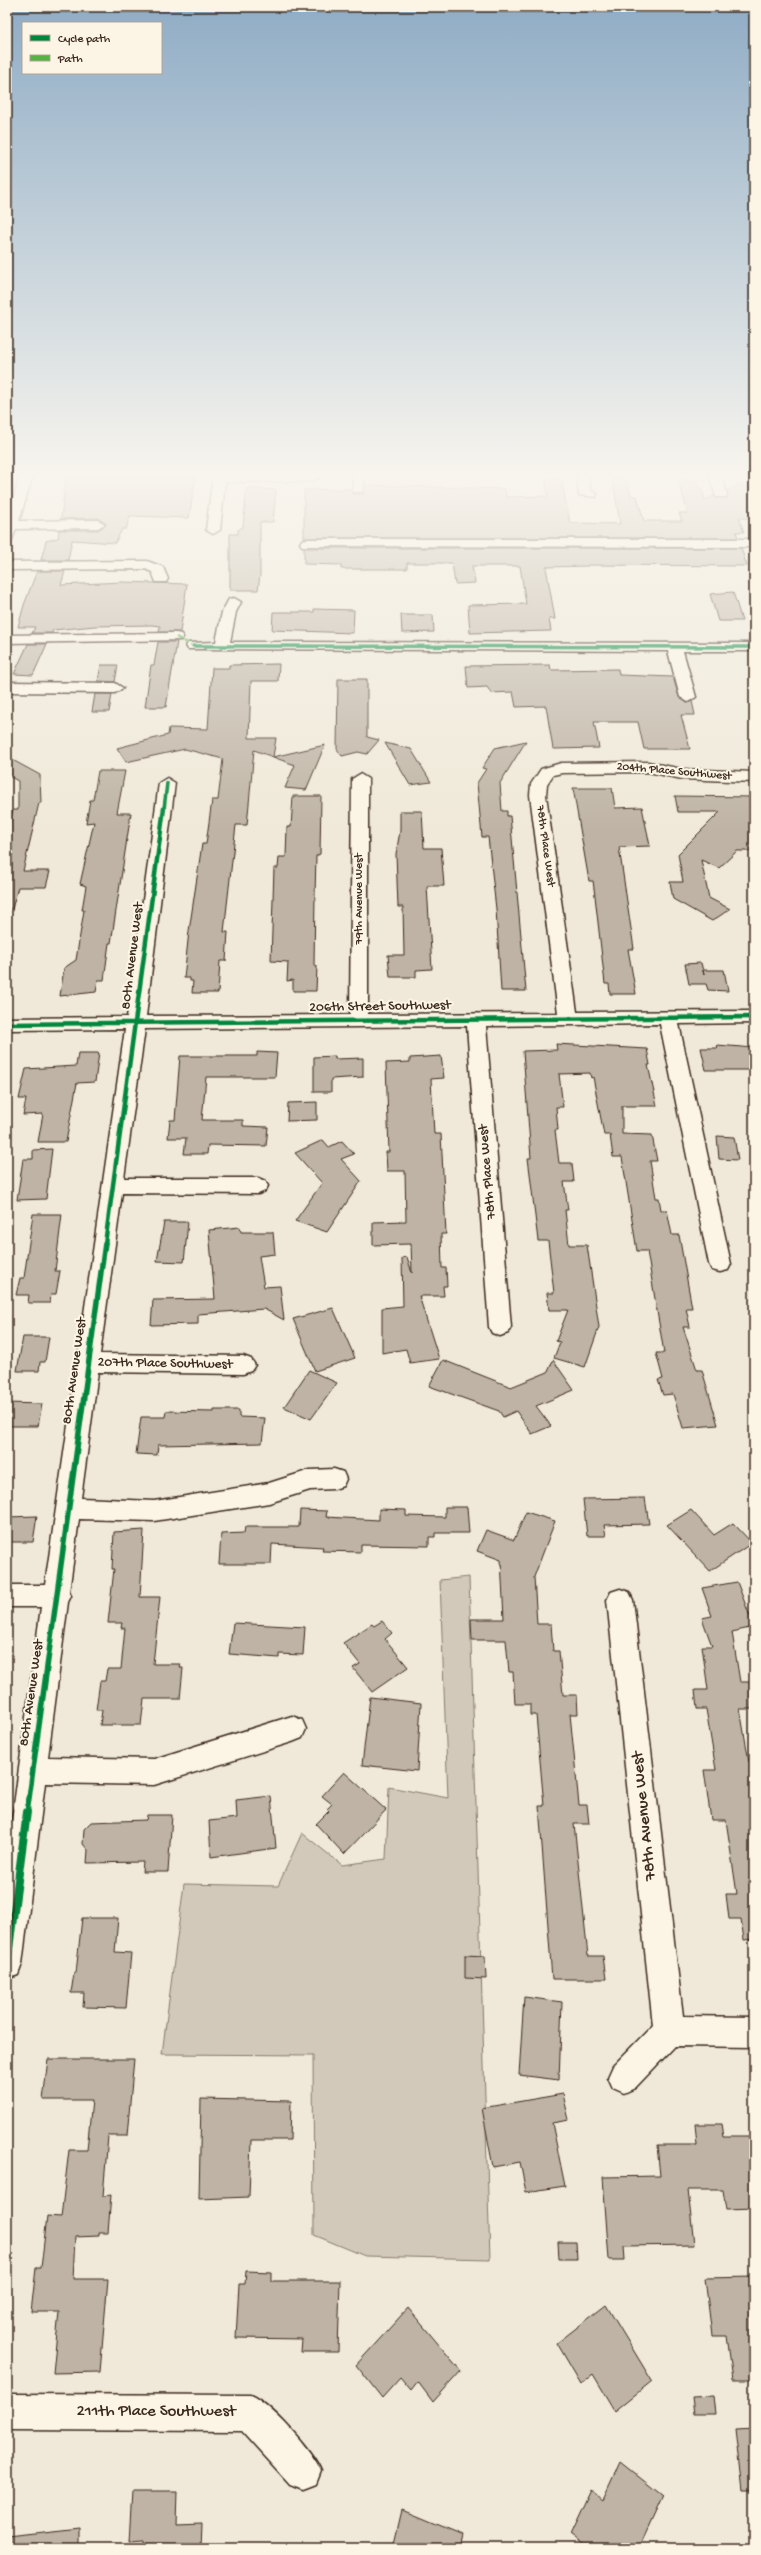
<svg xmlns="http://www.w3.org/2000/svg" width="761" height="2555" viewBox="0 0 761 2555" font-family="'Gochi Hand',sans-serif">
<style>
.green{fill:#d2c9ba;stroke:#867a6c}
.building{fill:#beb3a4;stroke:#3b2a1e}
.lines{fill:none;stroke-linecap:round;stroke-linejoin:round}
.minor-casing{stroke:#3b2a1e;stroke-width:3}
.minor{fill:#fcf5e5;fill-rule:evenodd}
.quiet{stroke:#57b245;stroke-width:2.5;stroke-dasharray:5.5 2.5;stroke-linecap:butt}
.cycleway-far3-casing{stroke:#fcf5e5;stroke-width:5}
.cycleway-far2-casing{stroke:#fcf5e5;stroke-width:6}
.cycleway-far1-casing{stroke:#fcf5e5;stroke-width:8}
.cycleway-casing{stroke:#fcf5e5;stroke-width:10}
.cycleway-far3{stroke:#00873e;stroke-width:3.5}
.cycleway-far2{stroke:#00873e;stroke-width:4.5}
.cycleway-far1{stroke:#00873e;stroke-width:5.5}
.cycleway{stroke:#00873e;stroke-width:8}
.labels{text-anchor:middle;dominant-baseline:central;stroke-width:4;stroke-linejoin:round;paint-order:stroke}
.far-street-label{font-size:12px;fill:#3b2a1e;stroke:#fcf5e5}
.street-label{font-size:14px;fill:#3b2a1e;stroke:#fcf5e5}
.near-street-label{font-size:17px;fill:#3b2a1e;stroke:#fcf5e5}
</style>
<rect width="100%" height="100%" fill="#f0e9d9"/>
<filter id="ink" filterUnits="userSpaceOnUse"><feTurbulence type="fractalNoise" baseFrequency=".025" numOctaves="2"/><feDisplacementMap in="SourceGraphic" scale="8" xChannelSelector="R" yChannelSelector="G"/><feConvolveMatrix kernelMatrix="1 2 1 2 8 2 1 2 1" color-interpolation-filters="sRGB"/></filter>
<g filter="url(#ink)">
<!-- green -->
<path class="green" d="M 469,1577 L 490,2259 L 365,2256 L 314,2235 L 313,2055 L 162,2054 L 184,1884 L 278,1886 L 302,1833 L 342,1865 L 386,1859 L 389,1787 L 448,1798 L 440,1580 Z"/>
<!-- building -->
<path class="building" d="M 66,475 L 196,475 L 189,518 L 130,516 L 126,529 L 122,529 L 115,543 L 72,540 L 68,560 L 41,560 L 46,541 L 58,538 L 59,530 L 98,530 L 106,525 L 98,518 L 61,519 Z
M 612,475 L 626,475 L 631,496 L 637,496 L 644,521 L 682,521 L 679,513 L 688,513 L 678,480 L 695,480 L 698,488 L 701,488 L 705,500 L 714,496 L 716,498 L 727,498 L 727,491 L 741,484 L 754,490 L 754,518 L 739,518 L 744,532 L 736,532 L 738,538 L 304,538 L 304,490 L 352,489 L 353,494 L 363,494 L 365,486 L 370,485 L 505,489 L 506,497 L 548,496 L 545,479 L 561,479 L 570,523 L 620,524 Z
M 247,488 L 276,490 L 273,522 L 260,522 L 260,575 L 258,590 L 230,590 L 230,534 L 238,534 L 238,530 L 243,527 Z
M 304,548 L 741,548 L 747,566 L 588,565 L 588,566 L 546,567 L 555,619 L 549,619 L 551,631 L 470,633 L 468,605 L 526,604 L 520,566 L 472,566 L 475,583 L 455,584 L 452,563 L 407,563 L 407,569 L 341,569 L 341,565 L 304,564 Z
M 37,571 L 65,571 L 61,585 L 122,582 L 187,584 L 180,632 L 159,632 L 160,626 L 152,625 L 95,626 L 53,630 L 52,633 L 32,633 L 35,627 L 18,627 L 24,605 Z
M 733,592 L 742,621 L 718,621 L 710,594 Z
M 314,609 L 354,610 L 353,633 L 272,630 L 273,612 L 314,612 Z
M 401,615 L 433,615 L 434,632 L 402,633 Z
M 158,642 L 177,642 L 166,707 L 145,707 L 151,665 L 154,665 Z
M 28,644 L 47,644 L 33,675 L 14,674 Z
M 279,664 L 278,681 L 251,681 L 249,738 L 276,738 L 273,757 L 254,750 L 247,825 L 236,825 L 224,932 L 228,932 L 226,961 L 220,961 L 218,993 L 192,993 L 193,981 L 190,981 L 190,978 L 184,978 L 189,931 L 202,844 L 206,844 L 212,800 L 218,800 L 223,759 L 185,749 L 126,762 L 117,748 L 168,735 L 169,728 L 208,729 L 212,668 L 229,668 L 229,665 Z
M 101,665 L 118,665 L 115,682 L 98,681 Z
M 550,665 L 551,670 L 618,669 L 619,675 L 673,677 L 679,697 L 687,703 L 692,701 L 695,715 L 681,715 L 690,749 L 644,749 L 638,722 L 594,722 L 599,748 L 553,749 L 546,706 L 516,707 L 513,692 L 491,693 L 487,687 L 468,688 L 466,666 Z
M 338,679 L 367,679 L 367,737 L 379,740 L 367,754 L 358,752 L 342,756 L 337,749 Z
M 95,694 L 112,694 L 109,712 L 92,712 Z
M 526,741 L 500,783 L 502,811 L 507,811 L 507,816 L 510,816 L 526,991 L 501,991 L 496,909 L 488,837 L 482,837 L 477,783 L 486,769 L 482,768 L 495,748 Z
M 385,743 L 411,749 L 431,782 L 410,785 Z
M 325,745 L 306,790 L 285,788 L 295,765 L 273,757 Z
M 7,757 L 40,775 L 41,803 L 39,803 L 23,871 L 50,871 L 46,887 L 18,887 L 12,909 L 7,909 L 7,835 L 13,810 L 18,810 L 18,781 L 7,775 Z
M 98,771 L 125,771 L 117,813 L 131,813 L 111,943 L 109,943 L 104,980 L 98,980 L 96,992 L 60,996 L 64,968 L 76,960 L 84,910 L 82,910 L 86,886 L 80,884 L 94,822 L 86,823 L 90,800 L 93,800 Z
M 573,788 L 612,788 L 615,808 L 642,807 L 650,846 L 619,847 L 634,949 L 628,949 L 636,994 L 610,994 L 609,984 L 605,984 L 595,896 L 593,881 L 589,881 Z
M 293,796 L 321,796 L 320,854 L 316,856 L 315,895 L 314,966 L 317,966 L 316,991 L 293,991 L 293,980 L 287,981 L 288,962 L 271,961 L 274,868 L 278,868 L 279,857 L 286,857 L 287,827 L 291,827 Z
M 675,796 L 754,797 L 754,851 L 737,851 L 719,868 L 701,860 L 709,898 L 730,909 L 712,921 L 673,899 L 670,882 L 683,882 L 678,854 L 720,812 L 678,812 Z
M 400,811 L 422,811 L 424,848 L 441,848 L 444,886 L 427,886 L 432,969 L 416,970 L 416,977 L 390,977 L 388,955 L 404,955 L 403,907 L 398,907 L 396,854 L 400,831 Z
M 701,963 L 704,975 L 703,970 L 724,970 L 728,991 L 708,990 L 706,984 L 689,984 L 685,964 Z
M 556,1044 L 647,1049 L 650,1065 L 648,1065 L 657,1106 L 622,1106 L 622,1134 L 652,1135 L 657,1161 L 650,1161 L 656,1198 L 659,1198 L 661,1210 L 667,1210 L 672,1235 L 679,1235 L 692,1308 L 686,1308 L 690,1327 L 683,1327 L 697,1370 L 702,1370 L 718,1425 L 683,1428 L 673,1394 L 663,1395 L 658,1380 L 663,1379 L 656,1353 L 664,1353 L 647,1251 L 637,1251 L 622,1157 L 613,1157 L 610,1135 L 604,1135 L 593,1077 L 591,1078 L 590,1073 L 559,1074 L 563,1107 L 556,1107 L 558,1130 L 555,1130 L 559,1163 L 572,1163 L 574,1182 L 564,1182 L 568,1210 L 565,1210 L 569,1245 L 587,1245 L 599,1327 L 585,1367 L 554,1358 L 560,1342 L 556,1341 L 568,1310 L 549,1310 L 547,1293 L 554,1293 L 548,1241 L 538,1241 L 530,1174 L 528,1158 L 531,1158 L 523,1051 L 557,1050 Z
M 717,1045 L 754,1048 L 754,1070 L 706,1070 L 701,1048 L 718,1048 Z
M 257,1052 L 277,1053 L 275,1077 L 206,1077 L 202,1120 L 243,1120 L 243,1126 L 268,1127 L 266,1146 L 208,1145 L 207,1154 L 184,1154 L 186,1138 L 168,1138 L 170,1120 L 175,1120 L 180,1056 L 257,1056 Z
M 78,1053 L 99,1053 L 95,1082 L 77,1083 L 66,1142 L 38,1142 L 43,1114 L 23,1115 L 26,1099 L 19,1099 L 26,1069 L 76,1066 Z
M 335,1056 L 335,1059 L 363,1058 L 363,1077 L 331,1079 L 331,1092 L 314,1092 L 314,1057 Z
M 441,1056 L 444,1078 L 431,1079 L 434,1134 L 441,1134 L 446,1234 L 441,1234 L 442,1268 L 446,1268 L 447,1286 L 443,1286 L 444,1296 L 419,1296 L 439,1359 L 410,1363 L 406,1349 L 382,1353 L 382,1308 L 403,1306 L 402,1258 L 407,1257 L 412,1273 L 411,1244 L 373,1245 L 373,1222 L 406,1221 L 405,1171 L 387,1171 L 386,1152 L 389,1152 L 386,1063 L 410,1062 L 410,1058 Z
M 317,1102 L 317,1120 L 287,1121 L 288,1103 Z
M 717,1136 L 734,1137 L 738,1160 L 719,1159 Z
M 323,1140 L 329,1147 L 342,1141 L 354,1154 L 341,1159 L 361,1181 L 327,1232 L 295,1221 L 322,1183 L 295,1153 Z
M 52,1149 L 46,1199 L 17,1200 L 23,1159 L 33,1159 L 33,1150 Z
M 33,1214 L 62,1214 L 55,1271 L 60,1271 L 56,1294 L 51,1294 L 50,1303 L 28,1303 L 29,1295 L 16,1295 L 20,1278 L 24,1278 Z
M 164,1222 L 188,1222 L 184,1262 L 157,1261 Z
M 240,1227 L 241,1232 L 273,1232 L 275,1254 L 259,1256 L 264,1287 L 280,1286 L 284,1320 L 264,1309 L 198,1314 L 198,1324 L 151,1325 L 153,1300 L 215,1299 L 209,1230 Z
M 333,1308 L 355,1358 L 315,1371 L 293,1319 Z
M 23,1337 L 49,1337 L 45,1362 L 40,1362 L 39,1371 L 17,1371 Z
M 443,1360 L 511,1387 L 548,1372 L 553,1360 L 574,1390 L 536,1406 L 551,1426 L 532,1434 L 516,1411 L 503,1417 L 499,1411 L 429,1386 Z
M 309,1370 L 337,1383 L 311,1419 L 284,1407 Z
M 7,1403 L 42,1404 L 38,1426 L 7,1426 Z
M 214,1410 L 239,1410 L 239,1417 L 265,1418 L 262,1443 L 158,1445 L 157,1455 L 136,1454 L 141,1417 L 165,1417 L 166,1411 L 214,1412 Z
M 645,1498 L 649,1524 L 604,1525 L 606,1536 L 587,1536 L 583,1499 Z
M 445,1507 L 467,1507 L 469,1533 L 435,1533 L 435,1537 L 429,1537 L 429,1546 L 361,1545 L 361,1552 L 322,1551 L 323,1547 L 272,1544 L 271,1564 L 219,1564 L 221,1534 L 244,1533 L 245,1527 L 299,1527 L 300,1510 L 327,1511 L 326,1517 L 379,1520 L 379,1509 L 406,1510 L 406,1516 L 445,1517 Z
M 691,1510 L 714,1535 L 733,1523 L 752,1543 L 710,1571 L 667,1525 Z
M 526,1512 L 555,1521 L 534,1577 L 537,1624 L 551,1624 L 553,1651 L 559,1651 L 563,1695 L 577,1695 L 578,1714 L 570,1714 L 579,1805 L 587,1805 L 589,1824 L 574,1824 L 588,1956 L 603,1956 L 606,1979 L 552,1979 L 539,1806 L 544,1806 L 536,1715 L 530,1715 L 530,1704 L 515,1704 L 513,1672 L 509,1672 L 506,1640 L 472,1640 L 471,1619 L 504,1619 L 501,1560 L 477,1551 L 486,1530 L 514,1540 Z
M 37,1516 L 33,1542 L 7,1542 L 7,1517 Z
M 144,1530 L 140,1597 L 160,1597 L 153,1664 L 181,1664 L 180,1668 L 183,1668 L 180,1699 L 144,1699 L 141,1725 L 100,1725 L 102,1710 L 96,1710 L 100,1681 L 105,1681 L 107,1669 L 121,1669 L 125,1628 L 121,1628 L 122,1623 L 108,1623 L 114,1569 L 112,1569 L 114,1532 Z
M 737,1582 L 754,1627 L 732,1632 L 740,1682 L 754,1682 L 754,1709 L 740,1709 L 749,1762 L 752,1762 L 754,1773 L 754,1939 L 744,1940 L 741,1919 L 729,1919 L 726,1894 L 737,1894 L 726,1820 L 711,1820 L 704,1770 L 716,1770 L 706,1709 L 697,1709 L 695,1690 L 708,1690 L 702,1646 L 712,1646 L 702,1618 L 712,1616 L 702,1588 Z
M 382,1621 L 392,1633 L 385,1639 L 408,1667 L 372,1692 L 353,1668 L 360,1664 L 343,1643 L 372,1624 L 374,1626 Z
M 233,1623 L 305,1627 L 303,1655 L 279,1654 L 279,1658 L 229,1654 Z
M 370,1697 L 421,1703 L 417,1771 L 362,1765 Z
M 344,1772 L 386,1810 L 344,1854 L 316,1824 L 329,1811 L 327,1809 L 332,1804 L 322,1796 Z
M 271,1796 L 276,1848 L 211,1857 L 209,1821 L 237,1818 L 236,1800 Z
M 147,1815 L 172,1815 L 168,1872 L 142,1872 L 143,1862 L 87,1863 L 88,1850 L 83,1844 L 84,1829 L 91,1822 L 146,1820 Z
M 82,1918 L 118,1918 L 115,1952 L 131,1953 L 126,2008 L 83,2007 L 84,1993 L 71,1993 L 74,1973 L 76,1973 Z
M 465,1955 L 485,1956 L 486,1979 L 465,1978 Z
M 524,1997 L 562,2002 L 559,2080 L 519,2075 Z
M 48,2059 L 134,2059 L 127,2136 L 108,2136 L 103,2196 L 111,2195 L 108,2233 L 99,2233 L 99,2236 L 75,2237 L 73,2279 L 108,2279 L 100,2372 L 53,2373 L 59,2312 L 31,2312 L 36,2268 L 41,2268 L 47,2216 L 61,2217 L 69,2150 L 87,2150 L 92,2100 L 43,2100 Z
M 563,2094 L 569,2120 L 552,2123 L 565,2186 L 526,2192 L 520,2162 L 493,2167 L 482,2108 Z
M 201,2099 L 291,2101 L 290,2140 L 251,2140 L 249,2197 L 199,2199 Z
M 695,2124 L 721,2124 L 723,2136 L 754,2136 L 754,2208 L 726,2209 L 723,2190 L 688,2190 L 694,2245 L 624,2246 L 625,2260 L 609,2260 L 603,2177 L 660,2176 L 657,2145 L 697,2145 Z
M 558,2242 L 576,2242 L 577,2259 L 559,2259 Z
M 246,2271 L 271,2272 L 271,2281 L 340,2281 L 338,2352 L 301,2352 L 302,2339 L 236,2338 L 239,2284 L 245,2284 Z
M 754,2277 L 754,2380 L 733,2380 L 727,2336 L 712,2336 L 705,2278 Z
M 606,2305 L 652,2381 L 615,2411 L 593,2374 L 581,2384 L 557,2343 Z
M 408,2308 L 461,2371 L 433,2402 L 418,2382 L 411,2391 L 400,2378 L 382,2398 L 356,2365 Z
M 713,2396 L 715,2414 L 694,2414 L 692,2397 Z
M 754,2429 L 754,2490 L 743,2490 L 736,2430 Z
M 620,2462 L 663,2496 L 639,2548 L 588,2548 L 570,2534 L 591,2489 L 603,2499 Z
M 132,2491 L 177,2491 L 176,2524 L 202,2523 L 201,2548 L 144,2548 L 144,2540 L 129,2541 Z
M 402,2510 L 462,2535 L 459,2548 L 393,2548 Z
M 80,2528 L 80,2548 L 7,2548 L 7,2536 Z"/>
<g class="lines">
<!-- minor casing -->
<g class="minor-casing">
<path id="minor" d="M 21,475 L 33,475 L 19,521 L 98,520 L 105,524 L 98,528 L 16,529 L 12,540 L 7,541 L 7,517 Z
M 213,475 L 318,475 L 319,477 L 313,481 L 225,482 L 220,530 L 213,534 L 206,530 Z
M 353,475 L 365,475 L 363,492 L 353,492 Z
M 577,475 L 589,475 L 590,490 L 597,494 L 596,497 L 579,495 Z
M 709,475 L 721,475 L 727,494 L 726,497 L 716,497 Z
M 307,539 L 754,539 L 754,547 L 302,546 L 300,543 L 302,540 Z
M 147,561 L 163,567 L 168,579 L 166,582 L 156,582 L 152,572 L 145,569 L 7,570 L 7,562 Z
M 234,598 L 241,602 L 236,612 L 230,642 L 754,643 L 754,651 L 683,651 L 696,697 L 688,702 L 680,697 L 668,651 L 188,649 L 186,646 L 188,643 L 216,642 L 222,612 L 229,599 Z
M 176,633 L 181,634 L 183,637 L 181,640 L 7,643 L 7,635 Z
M 7,682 L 115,683 L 123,688 L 115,693 L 7,692 Z
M 648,762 L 682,769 L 754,772 L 754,782 L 682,779 L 648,772 L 562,773 L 553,775 L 547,784 L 546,795 L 577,1012 L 754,1011 L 754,1023 L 679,1024 L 731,1264 L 728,1270 L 720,1272 L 712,1270 L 709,1264 L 660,1024 L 486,1026 L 511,1327 L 508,1333 L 500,1336 L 492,1333 L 489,1327 L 467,1026 L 145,1029 L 124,1178 L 258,1178 L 265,1181 L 268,1186 L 265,1191 L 258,1194 L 122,1193 L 100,1354 L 243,1356 L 251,1359 L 255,1365 L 251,1371 L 243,1374 L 98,1372 L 81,1498 L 154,1501 L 269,1483 L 310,1470 L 334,1469 L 343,1472 L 346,1479 L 343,1486 L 334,1489 L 310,1490 L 269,1503 L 154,1521 L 79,1519 L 69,1592 L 71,1596 L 68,1602 L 48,1757 L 154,1759 L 292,1716 L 302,1720 L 306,1729 L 302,1738 L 292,1742 L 154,1785 L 45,1783 L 22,1964 L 18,1975 L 7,1979 L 7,1856 L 41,1607 L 7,1607 L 7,1585 L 45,1585 L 125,1029 L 7,1030 L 7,1018 L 127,1017 L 159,783 L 167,778 L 175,783 L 146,1016 L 350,1015 L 352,779 L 360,774 L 368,779 L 368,1014 L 558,1013 L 530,795 L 531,784 L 541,769 L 561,763 Z
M 620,1589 L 629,1592 L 633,1600 L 683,2016 L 754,2017 L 754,2047 L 675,2046 L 635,2088 L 624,2093 L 613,2088 L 608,2077 L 613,2066 L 653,2025 L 607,1600 L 611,1592 Z
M 7,2394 L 250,2395 C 271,2404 312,2450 321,2471 L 316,2484 L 303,2489 L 290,2484 L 242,2431 L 7,2430 Z"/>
</g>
<!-- minor -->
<use href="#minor" class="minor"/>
<!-- quiet -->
<path class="quiet" d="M 176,637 L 193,646"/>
<!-- cycleway-far3 casing -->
<g class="cycleway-far3-casing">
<path id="cycleway-far3" d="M 193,646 L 754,647
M 164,809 L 167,783"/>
</g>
<!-- cycleway-far2 casing -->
<g class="cycleway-far2-casing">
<path id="cycleway-far2" d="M 7,1024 L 754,1017
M 105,1244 L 164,808"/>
</g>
<!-- cycleway-far1 casing -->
<g class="cycleway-far1-casing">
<path id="cycleway-far1" d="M 27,1813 L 105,1243"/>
</g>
<!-- cycleway casing -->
<g class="cycleway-casing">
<path id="cycleway" d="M 7,1964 L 27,1812"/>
</g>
<!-- cycleway-far3 -->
<use href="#cycleway-far3" class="cycleway-far3"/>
<!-- cycleway-far2 -->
<use href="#cycleway-far2" class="cycleway-far2"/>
<!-- cycleway-far1 -->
<use href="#cycleway-far1" class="cycleway-far1"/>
<!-- cycleway -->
<use href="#cycleway" class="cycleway"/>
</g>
</g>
<!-- sky -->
<linearGradient id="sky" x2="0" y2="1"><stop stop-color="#8facc5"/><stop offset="0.57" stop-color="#f8f5ee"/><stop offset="1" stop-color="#f8f5ee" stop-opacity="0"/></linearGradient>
<rect width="761" height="833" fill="url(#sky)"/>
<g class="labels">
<!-- far-street labels -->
<g class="far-street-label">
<text transform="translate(674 772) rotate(5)">204th Place Southwest</text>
<text transform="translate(545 846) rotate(82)">78th Place West</text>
<text transform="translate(360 899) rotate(-90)">79th Avenue West</text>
</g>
<!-- street labels -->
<g class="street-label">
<text transform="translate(133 956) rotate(-83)">80th Avenue West</text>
<text transform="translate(380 1007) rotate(-1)">206th Street Southwest</text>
<text transform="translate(488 1172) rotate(-95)">78th Place West</text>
<text transform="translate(165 1364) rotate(1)">207th Place Southwest</text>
<text transform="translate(75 1371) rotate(-82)">80th Avenue West</text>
<text transform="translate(32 1693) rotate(-82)">80th Avenue West</text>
</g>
<!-- near-street labels -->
<g class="near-street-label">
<text transform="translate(645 1816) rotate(-96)">78th Avenue West</text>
<text x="156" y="2412">211th Place Southwest</text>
</g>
</g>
<!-- margin -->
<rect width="761" height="2555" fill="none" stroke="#fcf5e5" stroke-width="24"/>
<rect x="12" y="12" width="737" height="2531" fill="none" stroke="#3b2a1e" stroke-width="1.5" filter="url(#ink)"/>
<!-- legend -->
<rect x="22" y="22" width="140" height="52" fill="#fcf5e5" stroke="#afa495"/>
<rect x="30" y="35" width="20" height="6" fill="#00873e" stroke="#afa495"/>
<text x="58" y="42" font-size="12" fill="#3b2a1e">Cycle path</text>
<rect x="30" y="55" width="20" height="6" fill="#57b245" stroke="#afa495"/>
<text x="58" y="62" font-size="12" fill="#3b2a1e">Path</text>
</svg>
